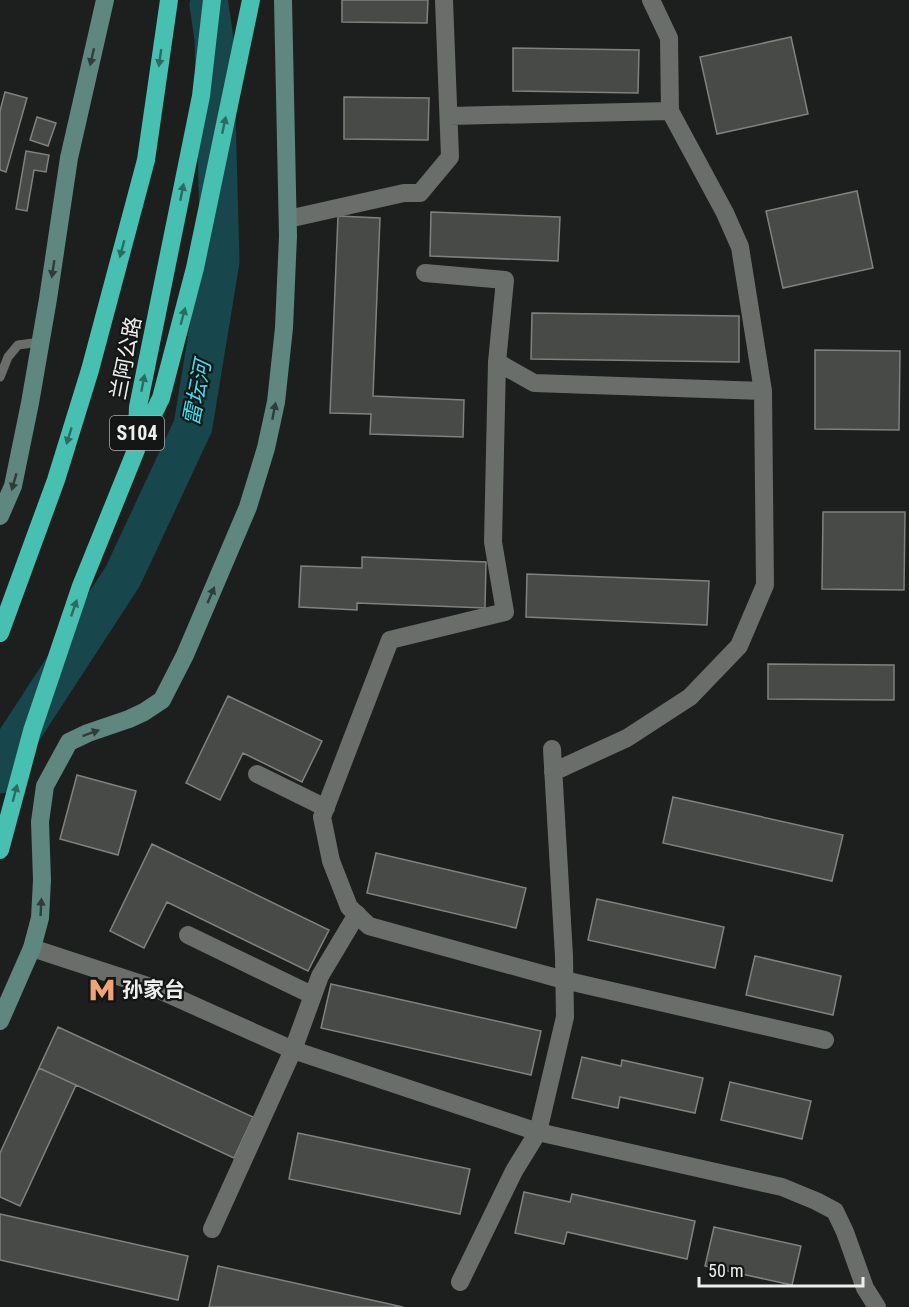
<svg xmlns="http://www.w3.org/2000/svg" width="909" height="1307" viewBox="0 0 909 1307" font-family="'Roboto Condensed','Noto Sans SC',sans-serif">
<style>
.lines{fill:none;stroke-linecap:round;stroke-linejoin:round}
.river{stroke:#17464c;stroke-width:39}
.building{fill:#474a47;stroke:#7f827f;stroke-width:1.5}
.lane{stroke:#6a6e6b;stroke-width:9}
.street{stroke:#6a6e6b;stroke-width:18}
.secondary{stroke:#608680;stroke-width:18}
.highway{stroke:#47bfb1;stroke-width:18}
.oneway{fill:#2e3d3a}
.oneway2{fill:#2d6a62}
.labels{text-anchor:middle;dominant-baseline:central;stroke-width:4.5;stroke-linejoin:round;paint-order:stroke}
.shield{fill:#131614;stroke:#acaead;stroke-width:1.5}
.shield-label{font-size:20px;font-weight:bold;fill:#edefee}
.street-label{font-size:21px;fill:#edefee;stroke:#131614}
.poi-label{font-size:21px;font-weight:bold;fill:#edefee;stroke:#131614;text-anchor:start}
.water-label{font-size:22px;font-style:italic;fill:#43dcee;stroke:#131614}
</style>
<rect width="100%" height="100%" fill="#1c1f1d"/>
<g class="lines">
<!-- river -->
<path class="river" d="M 0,774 L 2,762 L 123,576 L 193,426 L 220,261 L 214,39 L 209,5"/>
</g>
<!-- building -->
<path class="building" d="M 342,0 L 428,0 L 427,23 L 342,22 Z
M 791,37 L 808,114 L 717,134 L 700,57 Z
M 513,48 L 639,50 L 638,93 L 513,91 Z
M 5,92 L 27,98 L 6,172 L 0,170 L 0,111 Z
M 344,97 L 429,98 L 428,140 L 344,139 Z
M 37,117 L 56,123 L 48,146 L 30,140 Z
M 26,151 L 49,155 L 46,172 L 34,170 L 27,211 L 16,209 Z
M 857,191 L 873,268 L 783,288 L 766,211 Z
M 431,212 L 560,217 L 558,261 L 430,256 Z
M 338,216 L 380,218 L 373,396 L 464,400 L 463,437 L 370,434 L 371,414 L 330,413 Z
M 532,313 L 739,316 L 739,362 L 531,359 Z
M 815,350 L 900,351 L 899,430 L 815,429 Z
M 823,512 L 905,512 L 904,590 L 822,589 Z
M 362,557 L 486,562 L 485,608 L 357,603 L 357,610 L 299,607 L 301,566 L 362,568 Z
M 527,574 L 709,581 L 707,625 L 526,617 Z
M 768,664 L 894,665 L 894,700 L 768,699 Z
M 228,696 L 322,741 L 302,782 L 243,753 L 220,800 L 186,783 Z
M 77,775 L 136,791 L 118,855 L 60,839 Z
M 673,797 L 843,835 L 832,881 L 663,843 Z
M 152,844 L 329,930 L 308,971 L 167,902 L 144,948 L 110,931 Z
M 376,853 L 526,888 L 516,928 L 367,893 Z
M 597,899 L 724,927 L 715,968 L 588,940 Z
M 755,956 L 841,976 L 833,1015 L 746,995 Z
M 331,984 L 541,1031 L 531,1075 L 321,1028 Z
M 58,1027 L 253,1117 L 234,1158 L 39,1068 Z
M 582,1057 L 621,1066 L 622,1060 L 703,1078 L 695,1113 L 620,1097 L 618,1108 L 572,1098 Z
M 39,1068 L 76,1085 L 20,1206 L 0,1197 L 0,1153 Z
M 730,1082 L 811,1101 L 802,1139 L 721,1120 Z
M 298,1133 L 470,1169 L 460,1214 L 289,1179 Z
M 524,1192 L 570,1202 L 572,1194 L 695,1221 L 687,1259 L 567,1232 L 564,1244 L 515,1233 Z
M 0,1214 L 188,1256 L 178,1300 L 0,1260 Z
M 714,1227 L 801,1246 L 792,1285 L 705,1266 Z
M 218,1266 L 403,1307 L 209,1307 Z"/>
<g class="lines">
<!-- lane -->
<path class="lane" d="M 0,377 L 8,357 L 18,345 L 41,342"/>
<!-- street -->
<path class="street" d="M 449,116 L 670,111
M 288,219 L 404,193 L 420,193 L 450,157 L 444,0
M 425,273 L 505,280 L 497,362 L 534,383 L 763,391
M 497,362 L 493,542 L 505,612 L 390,640 L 322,817 L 331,861 L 349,907 L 369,926 L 564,980 L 825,1040
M 553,772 L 627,738 L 690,697 L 739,646 L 765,585 L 763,391 L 740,247 L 725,213 L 670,111 L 669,38 L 651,0
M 257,774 L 326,808
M 188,935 L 312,995
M 32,948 L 157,989 L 293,1050 L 538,1132 L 782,1187 L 816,1201 L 835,1211 L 845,1232 L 865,1288 L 877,1307
M 212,1229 L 293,1050 L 320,976 L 357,914
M 460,1282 L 514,1171 L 538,1132 L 565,1017 L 564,956 L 552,749"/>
<!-- secondary -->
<path class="secondary" d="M 0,516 L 13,486 L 30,403 L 48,299 L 69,158 L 105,0
M 0,1021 L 32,948 L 40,918 L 42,880 L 40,822 L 45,786 L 69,742 L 88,733 L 129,719 L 144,712 L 162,700 L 185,655 L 248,507 L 266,448 L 276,402 L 284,328 L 288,236 L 283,0"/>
<!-- highway -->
<path class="highway" d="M 139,443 L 161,398 L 195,268 L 251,0
M 0,633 L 56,480 L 90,370 L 146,160 L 169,0
M 0,850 L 32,731 L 81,586 L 136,450 L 138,407 L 201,96 L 212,0"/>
</g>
<!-- one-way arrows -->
<defs><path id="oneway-solid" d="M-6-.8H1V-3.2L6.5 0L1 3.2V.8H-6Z" transform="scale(1.5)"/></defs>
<g class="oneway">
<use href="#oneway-solid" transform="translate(92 57) rotate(103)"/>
<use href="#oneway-solid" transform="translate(53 269) rotate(99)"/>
<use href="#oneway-solid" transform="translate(274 411) rotate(-79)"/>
<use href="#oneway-solid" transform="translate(14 482) rotate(106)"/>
<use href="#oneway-solid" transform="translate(211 595) rotate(-67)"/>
<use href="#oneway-solid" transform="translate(91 733) rotate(-20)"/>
<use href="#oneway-solid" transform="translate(41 907) rotate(-87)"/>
</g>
<g class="oneway2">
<use href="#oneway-solid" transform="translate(160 58) rotate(98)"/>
<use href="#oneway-solid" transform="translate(224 125) rotate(-78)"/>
<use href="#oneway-solid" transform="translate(182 192) rotate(-79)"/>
<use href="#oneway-solid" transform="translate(122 249) rotate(105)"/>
<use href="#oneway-solid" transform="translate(183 316) rotate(-75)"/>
<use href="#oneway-solid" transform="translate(143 383) rotate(-79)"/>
<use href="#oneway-solid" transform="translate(69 436) rotate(107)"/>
<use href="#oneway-solid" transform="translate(74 608) rotate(-71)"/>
<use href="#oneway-solid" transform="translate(15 793) rotate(-75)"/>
</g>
<!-- icons -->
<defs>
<g id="metro-bare" transform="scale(2.07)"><path d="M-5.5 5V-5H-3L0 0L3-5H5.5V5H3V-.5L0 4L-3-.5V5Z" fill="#f0a378" stroke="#131614" stroke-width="2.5" paint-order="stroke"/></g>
</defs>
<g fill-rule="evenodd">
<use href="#metro-bare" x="102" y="990"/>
</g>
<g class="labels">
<!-- shield labels -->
<rect class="shield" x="110" y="416" width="54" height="34" rx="4.5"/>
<g class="shield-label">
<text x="137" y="433">S104</text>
</g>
<!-- street labels -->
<g class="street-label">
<text transform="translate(126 358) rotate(-79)">兰阿公路</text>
</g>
<!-- poi labels -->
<g class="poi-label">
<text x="122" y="990">孙家台</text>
</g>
<!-- water labels -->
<g class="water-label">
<text transform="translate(197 393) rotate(-79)">雷坛河</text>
</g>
</g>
<!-- scale -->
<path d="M699 1277v9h164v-9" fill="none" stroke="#edefee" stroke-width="3"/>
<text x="708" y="1277" font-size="18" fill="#edefee" stroke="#131614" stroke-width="4.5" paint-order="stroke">50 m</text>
</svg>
